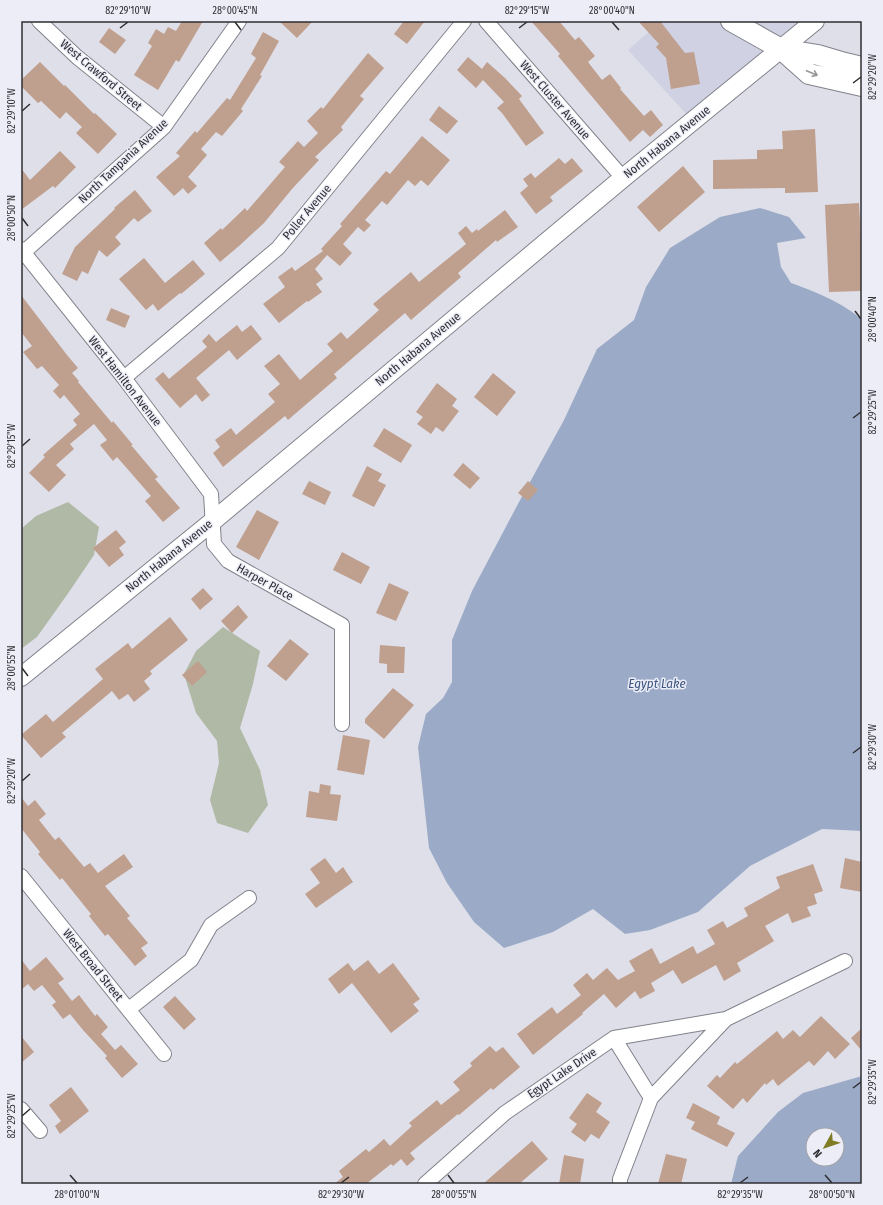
<svg xmlns="http://www.w3.org/2000/svg" width="883" height="1205" viewBox="0 0 883 1205" font-family="'Fira Sans Condensed',sans-serif">
<style>
.built{fill:#d0d1e2}
.green{fill:#b0b9a5}
.water{fill:#9babc7;fill-rule:evenodd}
.building{fill:#bf9f8e}
.lines{fill:none;stroke-linecap:round;stroke-linejoin:round}
.minor-casing{stroke:#81828b;stroke-width:16}
.tertiary-casing{stroke:#81828b;stroke-width:20}
.secondary-casing{stroke:#81828b;stroke-width:22}
.minor{stroke:#fff;stroke-width:14}
.tertiary{stroke:#fff;stroke-width:18}
.secondary{stroke:#fff;stroke-width:20}
.oneway{stroke:#969698}
.ticks{fill:none;stroke:#2e2e32;stroke-width:1.5}
.labels{text-anchor:middle;dominant-baseline:central;stroke-width:3;stroke-linejoin:round;paint-order:stroke}
.street-label{font-size:12px;fill:#2e2e32;stroke:#ecedf7}
.water-label{font-size:13px;font-style:italic;fill:#3d557f;stroke:#ecedf7}
.neatline{fill:none;stroke:#2e2e32;stroke-width:1.5}
.ticks-label{font-size:10px;text-anchor:middle;fill:#2e2e32}
</style>
<rect width="100%" height="100%" fill="#dfdfe9"/>
<!-- built -->
<path class="built" d="M 661,21 L 718,21 L 729,29 L 769,51 L 688,116 L 628,50 Z
M 745,21 L 805,21 L 782,41 Z"/>
<!-- green -->
<path class="green" d="M 68,502 L 99,527 L 94,555 L 69,592 L 37,637 L 21,649 L 21,529 L 36,516 Z
M 223,627 L 260,651 L 253,684 L 240,728 L 260,770 L 268,805 L 248,833 L 217,823 L 210,800 L 219,763 L 217,741 L 196,713 L 184,674 L 196,651 Z"/>
<!-- water -->
<path class="water" d="M 760,208 L 789,217 L 806,238 L 777,243 L 781,267 L 791,283 C 814,291 844,303 862,320 L 862,831 L 822,829 L 750,866 L 698,912 L 650,930 L 625,934 L 593,909 L 553,932 L 504,948 L 474,922 L 447,883 L 429,848 L 418,747 L 426,714 L 443,698 L 452,682 L 452,640 L 472,591 L 519,502 L 564,420 L 597,349 L 634,320 L 646,287 L 670,248 L 720,217 Z
M 862,1076 L 862,1184 L 731,1184 L 738,1156 L 778,1112 L 803,1093 ZM 813,1135 L 837,1135 L 837,1159 L 813,1159 Z"/>
<!-- building -->
<path class="building" d="M 182,21 L 203,21 L 179,62 L 176,60 L 158,90 L 134,75 L 152,46 L 148,43 L 156,29 L 164,34 L 168,27 L 176,31 Z
M 279,21 L 313,21 L 297,38 Z
M 404,21 L 425,21 L 407,44 L 394,34 Z
M 531,21 L 559,21 L 575,40 L 579,37 L 595,56 L 588,62 L 602,80 L 610,74 L 621,88 L 620,89 L 644,116 L 651,110 L 663,125 L 650,137 L 643,130 L 630,142 L 558,56 L 560,54 Z
M 638,21 L 660,21 L 685,53 L 694,52 L 700,84 L 671,89 L 666,58 L 656,47 L 659,44 Z
M 109,28 L 126,40 L 115,54 L 99,42 Z
M 263,32 L 279,41 L 260,75 L 262,76 L 241,109 L 243,111 L 222,136 L 216,132 L 201,149 L 207,155 L 188,177 L 197,186 L 188,194 L 183,188 L 174,196 L 156,177 L 180,156 L 176,153 L 195,131 L 197,133 L 227,98 L 230,100 L 256,58 L 251,54 Z
M 368,53 L 384,68 L 360,96 L 364,99 L 341,127 L 343,130 L 315,157 L 319,160 L 292,189 L 264,223 L 239,246 L 220,262 L 204,243 L 221,228 L 222,230 L 245,208 L 247,211 L 285,167 L 279,162 L 298,141 L 304,147 L 318,133 L 307,121 L 321,107 L 323,109 Z
M 468,57 L 482,69 L 487,62 L 505,78 L 522,96 L 519,99 L 544,133 L 526,146 L 502,113 L 497,108 L 504,102 L 483,80 L 476,88 L 457,70 Z
M 40,62 L 64,86 L 65,85 L 94,114 L 95,113 L 117,134 L 98,154 L 76,133 L 82,127 L 66,112 L 60,119 L 41,101 L 38,103 L 21,86 L 21,80 Z
M 439,106 L 458,121 L 447,134 L 429,120 Z
M 815,129 L 818,192 L 785,193 L 785,188 L 713,189 L 713,160 L 757,159 L 757,150 L 783,149 L 782,131 Z
M 422,136 L 450,160 L 428,186 L 421,180 L 415,186 L 408,180 L 387,205 L 382,201 L 365,220 L 371,225 L 364,232 L 358,227 L 343,244 L 352,253 L 340,266 L 327,255 L 315,269 L 323,279 L 316,284 L 322,292 L 308,302 L 307,301 L 279,323 L 263,304 L 285,287 L 278,277 L 292,267 L 295,271 L 323,251 L 321,249 L 342,226 L 340,224 L 386,171 L 390,174 Z
M 60,151 L 76,167 L 55,188 L 53,186 L 21,210 L 21,168 L 30,180 Z
M 559,158 L 565,164 L 572,158 L 583,171 L 550,197 L 553,201 L 536,214 L 520,193 L 528,186 L 523,179 L 531,173 L 535,178 Z
M 683,166 L 705,192 L 659,232 L 637,207 Z
M 135,190 L 152,211 L 138,222 L 134,218 L 115,237 L 121,244 L 107,257 L 99,250 L 88,274 L 82,271 L 77,281 L 62,274 L 75,247 L 115,209 L 114,208 Z
M 859,203 L 862,258 L 862,291 L 829,292 L 825,205 Z
M 505,210 L 518,227 L 497,242 L 496,240 L 458,273 L 461,277 L 411,320 L 405,313 L 334,374 L 337,378 L 310,401 L 288,420 L 285,416 L 223,467 L 213,453 L 220,447 L 215,440 L 231,428 L 236,435 L 275,402 L 268,394 L 280,384 L 264,366 L 279,354 L 300,380 L 333,351 L 327,344 L 341,332 L 347,339 L 379,310 L 373,304 L 411,272 L 419,282 L 466,244 L 458,233 L 466,226 L 472,233 L 477,229 L 478,231 Z
M 144,258 L 165,283 L 193,260 L 205,274 L 181,294 L 180,293 L 158,311 L 153,304 L 146,310 L 119,279 Z
M 21,295 L 67,355 L 78,368 L 72,373 L 79,381 L 78,382 L 112,423 L 113,421 L 133,445 L 131,445 L 158,477 L 155,479 L 180,508 L 163,522 L 145,501 L 151,496 L 117,457 L 113,461 L 100,445 L 107,440 L 94,424 L 70,444 L 74,449 L 56,465 L 66,475 L 49,492 L 29,473 L 45,457 L 43,455 L 77,425 L 73,420 L 80,414 L 64,395 L 60,399 L 53,391 L 59,385 L 42,366 L 37,369 L 23,352 L 32,346 L 21,332 Z
M 111,308 L 130,316 L 125,328 L 106,320 Z
M 237,325 L 242,332 L 251,325 L 262,339 L 237,360 L 229,350 L 196,378 L 210,395 L 202,402 L 196,394 L 180,408 L 155,379 L 163,372 L 169,379 L 207,347 L 202,341 L 209,334 L 216,342 Z
M 493,373 L 516,392 L 497,416 L 474,397 Z
M 437,383 L 457,399 L 452,406 L 459,411 L 443,432 L 436,427 L 431,434 L 417,424 L 423,417 L 416,412 Z
M 384,428 L 412,445 L 401,463 L 373,446 Z
M 463,463 L 480,478 L 470,489 L 453,475 Z
M 367,466 L 382,474 L 378,481 L 386,485 L 374,507 L 352,496 Z
M 309,481 L 331,492 L 325,505 L 302,494 Z
M 528,481 L 538,490 L 528,501 L 518,493 Z
M 257,510 L 279,522 L 259,560 L 236,547 Z
M 116,530 L 126,542 L 119,548 L 124,555 L 109,567 L 93,548 Z
M 342,552 L 370,567 L 361,584 L 333,570 Z
M 389,583 L 409,592 L 396,621 L 376,613 Z
M 203,588 L 213,599 L 200,610 L 191,599 Z
M 238,605 L 248,617 L 232,633 L 221,621 Z
M 170,617 L 188,640 L 150,671 L 152,674 L 144,681 L 150,689 L 134,702 L 128,694 L 119,700 L 112,691 L 62,733 L 66,737 L 41,758 L 21,735 L 46,714 L 53,722 L 103,679 L 95,669 L 128,643 L 132,649 Z
M 290,639 L 309,654 L 286,681 L 267,666 Z
M 380,645 L 405,647 L 404,673 L 387,673 L 387,664 L 379,663 Z
M 198,661 L 207,672 L 192,686 L 182,675 Z
M 393,688 L 414,705 L 384,739 L 365,723 L 365,719 Z
M 343,735 L 370,740 L 364,775 L 337,770 Z
M 320,784 L 331,786 L 330,794 L 341,795 L 337,821 L 306,817 L 309,791 L 319,793 Z
M 21,797 L 28,806 L 35,800 L 46,814 L 39,820 L 55,840 L 59,837 L 84,867 L 90,863 L 98,873 L 124,854 L 133,867 L 105,886 L 130,916 L 127,918 L 148,943 L 141,948 L 147,956 L 135,966 L 108,934 L 105,936 L 89,916 L 91,914 L 62,878 L 60,880 L 38,854 L 40,852 L 21,828 Z
M 325,858 L 336,873 L 343,867 L 353,882 L 316,908 L 305,894 L 320,883 L 310,869 Z
M 845,858 L 862,862 L 862,892 L 840,888 Z
M 813,864 L 823,891 L 814,894 L 817,904 L 807,907 L 811,916 L 792,923 L 788,913 L 765,926 L 774,941 L 737,963 L 741,971 L 724,981 L 716,965 L 682,984 L 673,970 L 651,983 L 655,991 L 640,999 L 635,991 L 616,1008 L 604,994 L 582,1013 L 583,1014 L 533,1055 L 517,1034 L 552,1007 L 557,1014 L 581,995 L 573,985 L 587,973 L 593,980 L 607,968 L 618,980 L 635,971 L 629,961 L 652,948 L 660,964 L 693,946 L 697,954 L 715,944 L 707,930 L 723,921 L 727,928 L 748,916 L 744,908 L 780,888 L 776,877 Z
M 46,957 L 64,979 L 58,983 L 72,1001 L 79,995 L 95,1016 L 97,1014 L 108,1027 L 101,1034 L 115,1050 L 121,1045 L 138,1064 L 122,1078 L 105,1058 L 107,1056 L 83,1030 L 70,1014 L 63,1019 L 52,1005 L 56,1002 L 42,985 L 34,991 L 28,984 L 21,990 L 21,959 L 30,971 Z
M 368,960 L 379,974 L 393,963 L 420,999 L 413,1004 L 419,1011 L 391,1033 L 352,983 L 339,994 L 328,979 L 348,963 L 354,971 Z
M 175,996 L 196,1019 L 184,1030 L 163,1007 Z
M 821,1016 L 850,1044 L 835,1059 L 828,1051 L 814,1066 L 809,1061 L 778,1086 L 773,1079 L 766,1085 L 765,1083 L 747,1103 L 743,1098 L 733,1109 L 707,1086 L 717,1075 L 720,1078 L 735,1062 L 737,1064 L 777,1031 L 783,1039 L 793,1030 L 800,1037 Z
M 862,1028 L 862,1051 L 851,1038 Z
M 21,1036 L 34,1052 L 21,1063 Z
M 490,1046 L 496,1052 L 503,1047 L 520,1067 L 493,1090 L 491,1088 L 459,1115 L 458,1114 L 410,1153 L 415,1159 L 407,1166 L 401,1159 L 393,1166 L 391,1164 L 366,1184 L 334,1184 L 343,1177 L 339,1171 L 366,1149 L 369,1152 L 384,1139 L 390,1146 L 412,1126 L 409,1123 L 437,1100 L 441,1105 L 460,1090 L 453,1082 L 472,1066 L 470,1063 Z
M 71,1087 L 89,1111 L 60,1134 L 55,1126 L 61,1121 L 49,1105 Z
M 587,1093 L 602,1103 L 596,1112 L 610,1122 L 599,1139 L 591,1134 L 585,1142 L 571,1132 L 577,1124 L 569,1118 Z
M 693,1103 L 720,1117 L 717,1124 L 735,1133 L 727,1147 L 691,1129 L 695,1122 L 686,1118 Z
M 532,1141 L 548,1159 L 519,1184 L 483,1184 Z
M 666,1154 L 687,1159 L 681,1184 L 658,1184 Z
M 564,1155 L 584,1159 L 580,1184 L 559,1184 Z"/>
<g class="lines">
<!-- minor casing -->
<g class="minor-casing">
<path id="minor" d="M 39,21 L 77,57 L 164,127
M 486,21 L 623,178
M 21,249 L 124,378 L 211,494 L 214,544 L 228,561 L 342,625 L 342,724
M 24,252 L 164,127 L 239,21
M 124,378 L 278,248 L 464,21
M 21,876 L 164,1054
M 129,1009 L 191,960 L 211,925 L 249,898
M 614,1038 L 651,1098 L 620,1179 L 620,1184
M 651,1098 L 726,1019 L 845,961
M 21,1109 L 40,1131
M 425,1184 L 505,1113 L 614,1038 L 726,1019"/>
</g>
<!-- tertiary casing -->
<g class="tertiary-casing">
<path id="tertiary" d="M 21,677 L 213,521 L 623,178 L 815,21"/>
</g>
<!-- secondary casing -->
<g class="secondary-casing">
<path id="secondary" d="M 731,21 L 781,49 L 809,74 L 862,86
M 781,49 L 818,55 L 845,63 L 862,67"/>
</g>
<!-- minor -->
<use href="#minor" class="minor"/>
<!-- tertiary -->
<use href="#tertiary" class="tertiary"/>
<!-- secondary -->
<use href="#secondary" class="secondary"/>
</g>
<!-- one-way arrows -->
<defs><path id="oneway-shaft" d="M-6 0H5M1.5-3L5.5 0L1.5 3" fill="none" stroke-width="1.6" stroke-linecap="round" stroke-linejoin="round"/></defs>
<use class="oneway" href="#oneway-shaft" transform="translate(812 73) rotate(23)"/>
<!-- ticks -->
<path class="ticks" d="M 235,22 L 241,30M 612,22 L 619,30M 120,28 L 128,22M 519,28 L 527,22M 853,83 L 861,77M 22,111 L 30,104M 22,218 L 28,226M 855,311 L 861,319M 853,418 L 861,412M 22,446 L 30,439M 22,668 L 28,676M 853,753 L 861,747M 22,781 L 30,774M 853,1088 L 861,1082M 22,1116 L 30,1109M 70,1175 L 77,1183M 448,1175 L 454,1183M 825,1175 L 832,1183M 341,1183 L 349,1177M 740,1183 L 748,1177"/>
<g class="labels">
<!-- street labels -->
<g class="street-label">
<text transform="translate(101 75) rotate(40)">West Crawford Street</text>
<text transform="translate(555 100) rotate(49)">West Cluster Avenue</text>
<text transform="translate(667 142) rotate(-39)">North Habana Avenue</text>
<text transform="translate(123 161) rotate(-43)">North Tampania Avenue</text>
<text transform="translate(307 212) rotate(-50)">Poller Avenue</text>
<text transform="translate(418 349) rotate(-40)">North Habana Avenue</text>
<text transform="translate(125 381) rotate(52)">West Hamilton Avenue</text>
<text transform="translate(169 556) rotate(-39)">North Habana Avenue</text>
<text transform="translate(265 582) rotate(29)">Harper Place</text>
<text transform="translate(93 965) rotate(51)">West Broad Street</text>
<text transform="translate(562 1073) rotate(-34)">Egypt Lake Drive</text>
</g>
<!-- water labels -->
<g class="water-label">
<text x="657" y="683">Egypt Lake</text>
</g>
</g>
<!-- border -->
<rect width="883" height="1205" fill="none" stroke="#ecedf7" stroke-width="44"/>
<!-- north arrow -->
<g transform="translate(825 1147) rotate(230)"><circle r="19" fill="#ecedf7" stroke="#a0a1a8"/>
<path d="M0-3L7 15L0 10L-7 15Z" fill="#807c23"/>
<text y="-6" font-size="11" font-weight="bold" text-anchor="middle" fill="#2e2e32">N</text>
</g>
<rect x="22" y="22" width="839" height="1161" class="neatline"/>
<g class="ticks-label">
<text x="128" y="14">82°29'10"W</text>
<text x="235" y="14">28°00'45"N</text>
<text x="527" y="14">82°29'15"W</text>
<text x="612" y="14">28°00'40"N</text>
<text transform="translate(872 77) rotate(-90)" y="4">82°29'20"W</text>
<text transform="translate(11 111) rotate(-90)" y="4">82°29'10"W</text>
<text transform="translate(11 218) rotate(-90)" y="4">28°00'50"N</text>
<text transform="translate(872 319) rotate(-90)" y="4">28°00'40"N</text>
<text transform="translate(872 412) rotate(-90)" y="4">82°29'25"W</text>
<text transform="translate(11 446) rotate(-90)" y="4">82°29'15"W</text>
<text transform="translate(11 668) rotate(-90)" y="4">28°00'55"N</text>
<text transform="translate(872 747) rotate(-90)" y="4">82°29'30"W</text>
<text transform="translate(11 781) rotate(-90)" y="4">82°29'20"W</text>
<text transform="translate(872 1082) rotate(-90)" y="4">82°29'35"W</text>
<text transform="translate(11 1116) rotate(-90)" y="4">82°29'25"W</text>
<text x="77" y="1198">28°01'00"N</text>
<text x="341" y="1198">82°29'30"W</text>
<text x="454" y="1198">28°00'55"N</text>
<text x="740" y="1198">82°29'35"W</text>
<text x="832" y="1198">28°00'50"N</text>
</g>
</svg>
